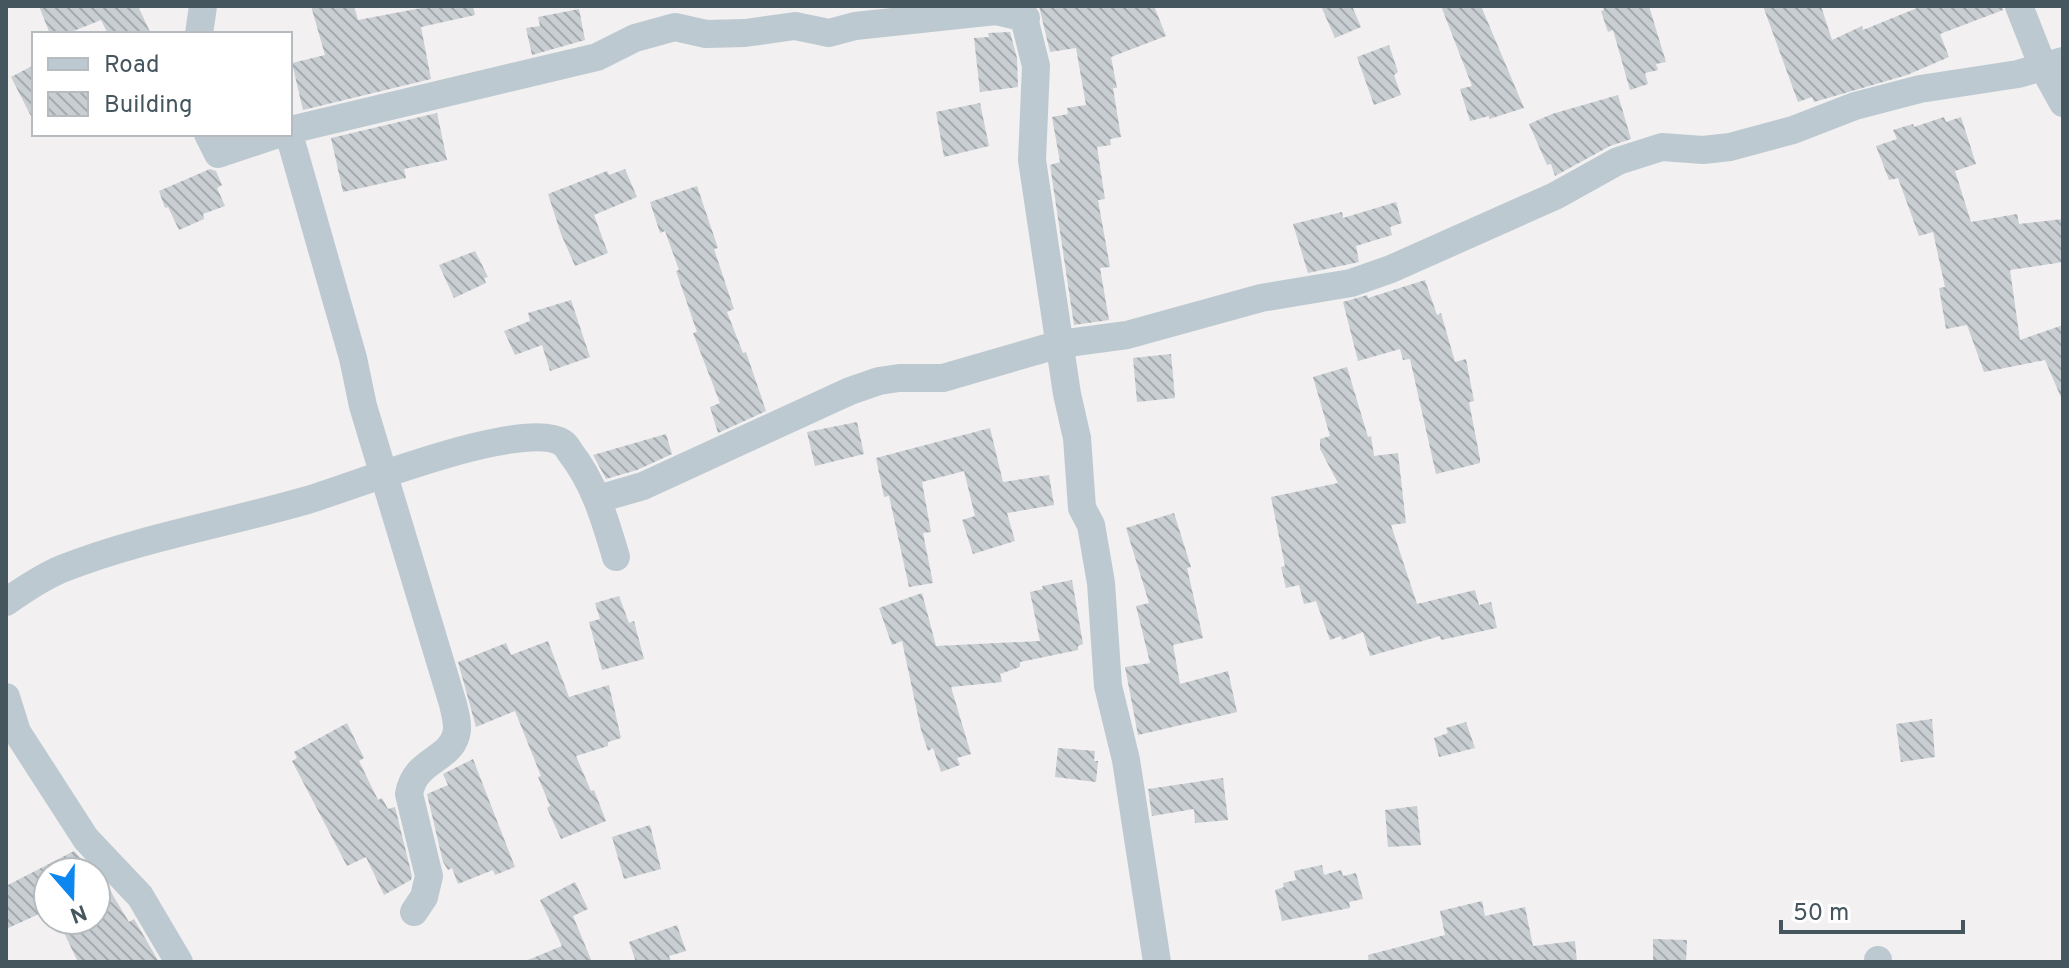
<svg xmlns="http://www.w3.org/2000/svg" width="2069" height="968" viewBox="0 0 2069 968" font-family="Overpass,sans-serif">
<style>
.building{fill:url(#building-back-hatch)}
.lines{fill:none;stroke-linecap:round;stroke-linejoin:round}
.minor{stroke:#bdc9d0;stroke-width:28}
</style>
<defs>
<pattern id="building-back-hatch" width="6" height="6" patternUnits="userSpaceOnUse" patternTransform="scale(2)"><rect width="6" height="6" fill="#c9ced3"/><path d="M-1 5l2 2M0 0l6 6M5-1l2 2" fill="none" stroke="#a5aaae"/></pattern>
</defs>
<rect width="100%" height="100%" fill="#f2f0f0"/>
<!-- building -->
<path class="building" d="M 39,6 L 138,6 L 151,34 L 108,34 L 101,20 L 66,34 L 50,34 Z
M 311,6 L 354,6 L 358,20 L 432,6 L 473,6 L 475,15 L 421,27 L 431,79 L 303,110 L 292,63 L 325,55 Z
M 1039,6 L 1154,6 L 1166,36 L 1111,57 L 1117,88 L 1113,88 L 1121,137 L 1110,139 L 1111,145 L 1097,147 L 1105,199 L 1098,200 L 1110,267 L 1100,268 L 1109,320 L 1074,325 L 1050,165 L 1060,162 L 1052,117 L 1068,114 L 1067,108 L 1086,105 L 1076,48 L 1050,52 Z
M 1321,6 L 1352,6 L 1361,27 L 1335,38 Z
M 1441,6 L 1481,6 L 1524,108 L 1489,119 L 1489,116 L 1470,121 L 1460,89 L 1472,86 Z
M 1603,6 L 1649,6 L 1666,62 L 1656,64 L 1658,70 L 1645,73 L 1648,84 L 1630,90 L 1613,30 L 1608,32 L 1601,11 L 1604,10 Z
M 1763,6 L 1821,6 L 1832,40 L 1862,26 L 1863,30 L 1922,6 L 2002,6 L 2003,10 L 1940,34 L 1949,57 L 1907,75 L 1814,102 L 1812,97 L 1798,102 Z
M 579,9 L 585,40 L 532,55 L 526,28 L 540,26 L 538,17 Z
M 1010,32 L 1017,58 L 1018,87 L 980,92 L 974,38 L 989,37 L 988,33 Z
M 1389,45 L 1398,72 L 1394,75 L 1401,95 L 1374,105 L 1357,57 Z
M 34,65 L 34,122 L 11,77 Z
M 1618,95 L 1631,139 L 1610,146 L 1555,176 L 1551,164 L 1547,165 L 1529,124 L 1552,114 Z
M 980,103 L 989,146 L 944,157 L 936,112 Z
M 437,113 L 447,160 L 404,169 L 406,178 L 343,192 L 331,138 Z
M 1944,117 L 1946,122 L 1961,117 L 1976,164 L 1955,171 L 1971,222 L 2017,214 L 2019,224 L 2063,219 L 2063,262 L 2010,270 L 2020,340 L 2063,325 L 2063,402 L 2045,360 L 1984,372 L 1967,325 L 1946,329 L 1939,288 L 1945,287 L 1933,232 L 1919,236 L 1898,178 L 1889,180 L 1876,146 L 1897,139 L 1893,130 L 1913,124 L 1914,127 Z
M 210,169 L 216,171 L 222,185 L 217,188 L 225,206 L 203,214 L 204,219 L 179,230 L 168,207 L 165,208 L 159,191 Z
M 625,169 L 637,197 L 594,215 L 608,253 L 575,266 L 561,234 L 548,194 L 607,171 L 609,175 Z
M 697,186 L 718,248 L 714,249 L 734,309 L 727,312 L 743,353 L 746,352 L 766,411 L 718,433 L 710,407 L 720,403 L 693,333 L 697,332 L 676,271 L 679,270 L 665,231 L 660,233 L 650,202 Z
M 1396,202 L 1402,223 L 1390,227 L 1392,235 L 1356,246 L 1359,262 L 1308,273 L 1293,224 L 1342,212 L 1343,218 Z
M 475,251 L 488,277 L 484,278 L 486,283 L 454,298 L 439,265 Z
M 1425,280 L 1437,315 L 1441,313 L 1455,362 L 1466,359 L 1474,401 L 1469,402 L 1480,459 L 1480,463 L 1436,474 L 1410,359 L 1403,360 L 1400,349 L 1358,361 L 1343,302 L 1367,295 L 1368,298 Z
M 571,300 L 590,357 L 550,371 L 542,345 L 515,355 L 504,331 L 530,321 L 528,313 Z
M 1171,354 L 1175,398 L 1137,402 L 1133,358 Z
M 1347,367 L 1368,437 L 1371,436 L 1374,456 L 1398,453 L 1406,523 L 1391,525 L 1417,604 L 1475,590 L 1479,605 L 1491,602 L 1497,628 L 1441,640 L 1440,636 L 1370,656 L 1363,632 L 1342,640 L 1341,636 L 1330,640 L 1316,601 L 1304,604 L 1299,585 L 1286,588 L 1281,567 L 1285,566 L 1271,497 L 1338,483 L 1320,449 L 1320,439 L 1330,436 L 1313,377 Z
M 857,422 L 864,454 L 815,466 L 807,432 Z
M 990,428 L 1003,482 L 1049,475 L 1054,505 L 1007,513 L 1015,541 L 973,554 L 962,520 L 975,516 L 964,471 L 922,482 L 931,532 L 923,533 L 933,583 L 909,587 L 889,496 L 884,497 L 876,458 Z
M 666,434 L 672,454 L 637,470 L 606,479 L 593,455 Z
M 1174,513 L 1191,567 L 1187,568 L 1203,638 L 1173,645 L 1180,684 L 1228,671 L 1237,712 L 1138,735 L 1125,667 L 1150,663 L 1136,606 L 1149,603 L 1126,528 Z
M 1072,580 L 1083,644 L 1078,646 L 1078,650 L 1020,662 L 1020,667 L 1000,674 L 1002,682 L 951,687 L 971,754 L 957,758 L 960,765 L 941,772 L 933,748 L 928,751 L 921,730 L 902,641 L 892,645 L 879,608 L 922,593 L 936,646 L 1040,641 L 1030,592 L 1043,589 L 1042,586 Z
M 619,596 L 629,623 L 634,621 L 644,659 L 602,670 L 589,622 L 600,619 L 595,603 Z
M 548,641 L 569,697 L 609,685 L 621,738 L 608,742 L 608,746 L 576,756 L 591,791 L 594,790 L 606,821 L 561,839 L 547,808 L 550,806 L 538,777 L 541,776 L 515,711 L 476,727 L 458,662 L 506,643 L 511,655 Z
M 1932,719 L 1935,757 L 1901,762 L 1896,724 Z
M 1466,722 L 1475,748 L 1439,757 L 1434,738 L 1448,733 L 1446,728 Z
M 347,723 L 364,758 L 359,761 L 378,800 L 382,798 L 388,809 L 395,807 L 412,876 L 411,880 L 384,895 L 366,857 L 347,866 L 292,761 L 297,758 L 294,752 Z
M 1058,748 L 1095,751 L 1094,761 L 1098,761 L 1096,782 L 1055,777 Z
M 473,759 L 515,867 L 495,875 L 493,870 L 458,884 L 452,868 L 448,870 L 443,862 L 427,794 L 448,785 L 443,774 Z
M 1223,778 L 1228,820 L 1195,823 L 1194,809 L 1152,816 L 1148,789 Z
M 1417,806 L 1421,845 L 1388,847 L 1385,810 Z
M 650,825 L 661,869 L 624,879 L 612,837 Z
M 74,851 L 94,872 L 48,872 L 48,910 L 6,929 L 6,886 Z
M 1322,865 L 1324,875 L 1341,870 L 1343,876 L 1356,873 L 1363,899 L 1349,902 L 1350,908 L 1282,921 L 1275,890 L 1284,887 L 1283,883 L 1296,880 L 1294,871 Z
M 575,882 L 588,909 L 573,916 L 592,962 L 523,962 L 562,946 L 540,900 Z
M 108,887 L 129,922 L 134,919 L 159,962 L 78,962 L 58,920 L 96,920 L 96,895 Z
M 1482,901 L 1485,916 L 1525,907 L 1533,946 L 1575,941 L 1577,962 L 1369,962 L 1368,955 L 1445,935 L 1440,911 Z
M 677,925 L 686,951 L 669,956 L 671,962 L 636,962 L 629,942 Z
M 1653,939 L 1687,940 L 1686,962 L 1653,962 Z"/>
<g class="lines">
<!-- minor -->
<path class="minor" d="M 1021,6 L 1036,66 L 1032,160 L 1067,394 L 1077,438 L 1082,508 L 1091,525 L 1101,583 L 1108,686 L 1126,760 L 1157,962
M 2019,6 L 2043,67 L 2063,103
M 199,34 L 203,6
M 290,130 L 597,57 L 635,38 L 675,27 L 706,34 L 745,33 L 795,26 L 829,33 L 855,26 L 996,11 L 1026,18
M 208,134 L 218,154 L 278,134
M 289,134 L 353,358 L 363,406 L 453,704 C 455,714 459,725 456,735 C 449,761 415,759 409,794 L 429,876 L 424,897 L 414,912
M 598,499 L 643,486 L 850,391 L 879,381 L 899,378 L 943,378 L 1060,344 L 1127,335 L 1261,298 L 1351,283 L 1391,269 L 1555,196 L 1618,161 L 1662,147 L 1703,150 L 1730,147 L 1793,130 L 1855,106 L 1920,89 L 2018,74 L 2063,61
M 6,602 C 23,590 44,576 64,568 C 141,538 224,524 304,501 C 351,488 523,417 563,443 C 566,445 568,449 570,452 C 595,484 605,520 616,557
M 6,697 L 17,732 L 86,839 L 140,896 L 179,962
M 1878,962 L 1878,960"/>
</g>
<!-- border -->
<rect width="2069" height="968" fill="none" stroke="#46565f" stroke-width="16"/>
<!-- legend -->
<rect x="32" y="32" width="260" height="104" fill="#ffffff" stroke="#b5bbbf" stroke-width="2"/>
<rect x="48" y="58" width="40" height="12" fill="#bdc9d0" stroke="#b5bbbf" stroke-width="2"/>
<text x="104" y="72" font-size="24" fill="#46565f">Road</text>
<rect x="48" y="92" width="40" height="24" fill="url(#building-back-hatch)" stroke="#b5bbbf" stroke-width="2"/>
<text x="104" y="112" font-size="24" fill="#46565f">Building</text>
<!-- north arrow -->
<g transform="translate(72 896) rotate(160)"><circle r="38" fill="#ffffff" stroke="#b5bbbf" stroke-width="2"/>
<path d="M0-6L14 30L0 20L-14 30Z" fill="#0d87ef"/>
<text y="-12" font-size="22" font-weight="bold" text-anchor="middle" fill="#46565f">N</text>
</g>
<!-- scale -->
<path d="M1781 920v12h182v-12" fill="none" stroke="#46565f" stroke-width="4"/>
<text x="1793" y="920" font-size="24" fill="#46565f" stroke="#ffffff" stroke-width="6" paint-order="stroke">50 m</text>
</svg>
